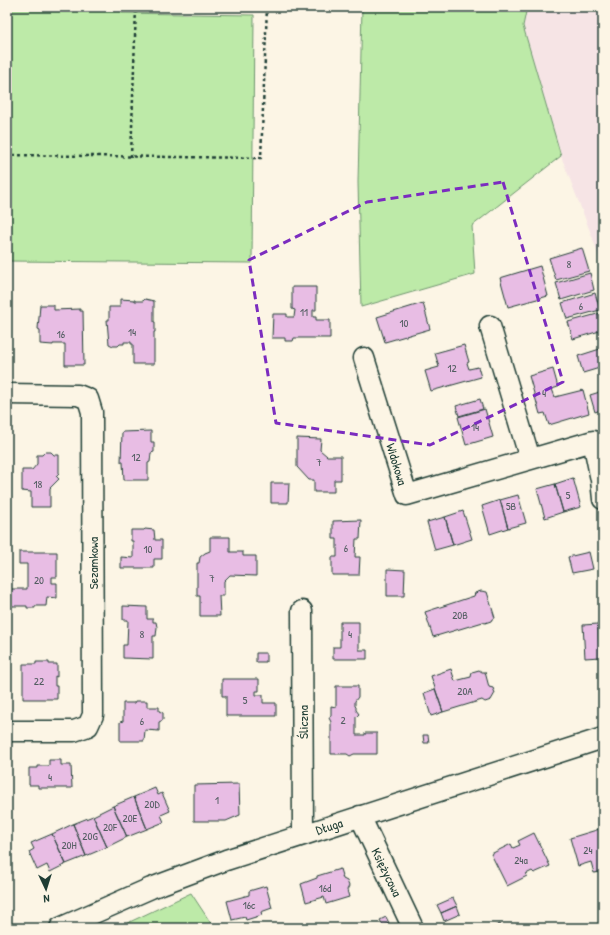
<svg xmlns="http://www.w3.org/2000/svg" width="610" height="935" viewBox="0 0 610 935" font-family="'Patrick Hand',sans-serif">
<style>
.built{fill:#f6e4e5}
.green{fill:#bdeaa8;stroke:#6e946e}
.building{fill:#e8bde4;stroke:#1f3d34}
.lines{fill:none;stroke-linecap:round;stroke-linejoin:round}
.minor-casing{stroke:#1f3d34;stroke-width:23}
.path{stroke:#1f3d34;stroke-width:2.5;stroke-dasharray:3 3;stroke-linecap:butt}
.minor{stroke:#fcf5e5;stroke-width:20}
.marked{fill:none;stroke:#7b2cbf;stroke-width:3;stroke-dasharray:8 5;stroke-linejoin:round}
.labels{text-anchor:middle;dominant-baseline:central;stroke-width:3;stroke-linejoin:round;paint-order:stroke}
.number-label{font-size:11px;fill:#515d60}
.street-label{font-size:13px;fill:#1f3d34;stroke:#fcf5e5}
</style>
<rect width="100%" height="100%" fill="#fcf5e5"/>
<filter id="ink" filterUnits="userSpaceOnUse"><feTurbulence type="fractalNoise" baseFrequency=".025" numOctaves="2"/><feDisplacementMap in="SourceGraphic" scale="8" xChannelSelector="R" yChannelSelector="G"/><feConvolveMatrix kernelMatrix="1 2 1 2 8 2 1 2 1" color-interpolation-filters="sRGB"/></filter>
<g filter="url(#ink)">
<!-- built -->
<path class="built" d="M 527,7 L 603,7 L 603,270 L 593,239 L 561,156 L 523,26 Z"/>
<!-- green -->
<path class="green" d="M 7,7 L 122,7 L 122,13 L 254,15 L 252,263 L 7,261 Z
M 362,7 L 527,7 L 523,26 L 561,156 L 472,226 L 475,274 L 361,307 L 358,182 Z
M 191,893 L 214,928 L 117,928 Z"/>
<!-- building -->
<path class="building" d="M 582,248 L 589,271 L 556,280 L 549,258 Z
M 540,266 L 548,296 L 508,307 L 500,278 Z
M 590,273 L 594,290 L 561,300 L 556,283 Z
M 292,287 L 316,287 L 316,310 L 313,310 L 313,317 L 316,317 L 316,320 L 330,320 L 330,338 L 294,338 L 293,341 L 285,341 L 285,338 L 272,338 L 273,314 L 287,314 L 287,317 L 294,317 L 295,310 L 292,309 Z
M 595,293 L 600,310 L 567,319 L 562,303 Z
M 120,299 L 135,300 L 135,301 L 143,301 L 145,299 L 154,301 L 154,322 L 155,322 L 155,332 L 154,332 L 154,364 L 133,364 L 133,344 L 131,344 L 131,342 L 124,342 L 124,344 L 120,344 L 118,346 L 113,346 L 109,344 L 107,320 L 109,320 L 109,307 L 120,307 Z
M 423,303 L 430,329 L 385,342 L 377,317 Z
M 40,305 L 54,305 L 54,310 L 80,309 L 80,311 L 83,311 L 84,365 L 65,365 L 65,344 L 53,344 L 53,345 L 40,344 L 40,330 L 38,329 Z
M 601,313 L 603,317 L 603,330 L 573,339 L 568,322 Z
M 464,345 L 469,362 L 467,363 L 469,369 L 478,367 L 481,377 L 431,391 L 425,371 L 439,367 L 435,353 Z
M 603,348 L 603,367 L 583,373 L 578,356 Z
M 553,369 L 558,387 L 552,389 L 555,397 L 583,390 L 589,413 L 549,425 L 545,413 L 540,414 L 529,376 Z
M 603,391 L 603,409 L 595,412 L 590,395 Z
M 480,399 L 483,409 L 459,416 L 456,406 Z
M 485,409 L 493,437 L 466,445 L 458,417 Z
M 151,431 L 151,442 L 154,442 L 154,452 L 151,453 L 150,462 L 148,463 L 148,480 L 124,480 L 123,462 L 121,462 L 122,432 Z
M 297,438 L 321,439 L 320,450 L 327,456 L 341,456 L 341,480 L 334,480 L 334,492 L 314,492 L 314,480 L 309,480 L 297,467 Z
M 45,452 L 51,452 L 54,455 L 59,455 L 59,473 L 56,476 L 59,479 L 50,488 L 50,507 L 31,507 L 31,492 L 22,491 L 22,470 L 32,470 L 37,464 L 37,455 L 42,455 Z
M 573,478 L 581,507 L 563,512 L 555,484 Z
M 271,483 L 289,483 L 288,503 L 271,503 Z
M 555,484 L 563,512 L 545,518 L 537,489 Z
M 518,495 L 526,523 L 508,528 L 500,500 Z
M 500,500 L 508,528 L 490,534 L 482,506 Z
M 463,511 L 472,539 L 453,545 L 445,517 Z
M 445,517 L 453,545 L 435,550 L 427,522 Z
M 361,520 L 360,539 L 356,539 L 355,557 L 360,557 L 359,575 L 332,575 L 332,557 L 337,557 L 337,539 L 333,539 L 333,521 Z
M 145,529 L 154,530 L 155,540 L 162,540 L 162,559 L 154,559 L 154,568 L 121,568 L 121,557 L 133,558 L 133,541 L 131,541 L 131,530 L 144,530 Z
M 210,537 L 230,537 L 230,552 L 243,552 L 243,556 L 256,556 L 256,576 L 230,575 L 224,581 L 224,596 L 219,596 L 220,616 L 200,616 L 200,596 L 197,596 L 197,563 L 199,563 L 200,557 L 205,553 L 210,551 Z
M 19,552 L 57,552 L 57,577 L 52,577 L 52,583 L 57,583 L 57,598 L 47,597 L 46,606 L 35,606 L 35,608 L 27,608 L 27,606 L 8,606 L 8,589 L 27,589 L 27,564 L 19,564 Z
M 589,552 L 593,569 L 572,573 L 568,557 Z
M 387,569 L 405,570 L 404,596 L 387,596 Z
M 481,591 L 487,592 L 495,618 L 492,619 L 491,621 L 485,623 L 483,622 L 433,637 L 425,612 L 474,596 L 475,593 Z
M 123,606 L 147,607 L 147,619 L 153,619 L 153,622 L 156,622 L 157,627 L 156,636 L 153,636 L 153,659 L 123,658 L 123,645 L 127,645 L 128,620 L 123,620 Z
M 340,622 L 359,622 L 359,650 L 367,650 L 367,659 L 333,659 L 333,647 L 340,647 Z
M 598,624 L 600,657 L 585,658 L 583,625 Z
M 256,653 L 266,653 L 266,662 L 256,662 Z
M 36,662 L 49,662 L 49,664 L 57,664 L 57,677 L 55,676 L 55,686 L 57,686 L 57,699 L 23,699 L 23,664 L 36,664 Z
M 451,669 L 455,681 L 471,677 L 472,672 L 479,670 L 482,672 L 485,672 L 489,687 L 493,688 L 495,693 L 491,700 L 485,702 L 482,700 L 443,712 L 431,676 Z
M 222,679 L 259,679 L 259,691 L 256,691 L 256,695 L 263,695 L 263,703 L 276,703 L 276,716 L 226,716 L 226,696 L 222,696 Z
M 336,686 L 358,686 L 358,697 L 355,701 L 355,706 L 356,707 L 356,710 L 359,714 L 356,717 L 356,735 L 365,735 L 365,733 L 377,733 L 377,754 L 354,754 L 350,756 L 347,754 L 331,754 L 331,722 L 329,718 L 331,715 L 331,706 L 336,707 Z
M 435,689 L 443,712 L 431,716 L 424,693 Z
M 135,701 L 147,701 L 147,707 L 159,707 L 159,711 L 163,713 L 163,720 L 159,722 L 159,731 L 145,730 L 144,741 L 120,741 L 120,722 L 123,721 L 123,703 L 134,703 Z
M 423,735 L 428,735 L 429,743 L 424,743 Z
M 49,760 L 61,760 L 61,765 L 71,765 L 72,788 L 38,788 L 38,785 L 29,785 L 29,768 L 38,768 L 38,766 L 49,766 Z
M 239,784 L 240,815 L 226,821 L 194,821 L 194,785 Z
M 155,788 L 158,795 L 162,793 L 170,811 L 161,815 L 164,822 L 147,829 L 134,797 Z
M 134,797 L 147,829 L 127,837 L 113,806 Z
M 113,806 L 127,837 L 107,847 L 93,816 Z
M 93,816 L 107,847 L 86,856 L 73,824 Z
M 73,824 L 86,856 L 66,864 L 52,834 Z
M 603,828 L 603,871 L 594,873 L 591,862 L 578,866 L 570,838 Z
M 534,833 L 550,866 L 534,873 L 532,871 L 526,874 L 527,876 L 507,886 L 491,854 L 511,844 L 513,848 L 520,845 L 518,841 Z
M 52,834 L 66,864 L 50,872 L 47,865 L 37,870 L 29,852 L 34,849 L 31,843 Z
M 340,869 L 343,879 L 347,881 L 349,886 L 347,890 L 349,897 L 326,904 L 324,897 L 306,902 L 301,884 L 317,878 L 317,876 Z
M 266,886 L 272,908 L 261,912 L 262,915 L 246,920 L 245,917 L 232,920 L 227,901 L 249,895 L 249,891 Z
M 453,898 L 457,906 L 441,913 L 437,905 Z
M 457,906 L 460,914 L 444,921 L 441,913 Z
M 386,917 L 389,923 L 383,926 L 380,920 Z
M 500,924 L 502,928 L 491,928 Z"/>
<g class="lines">
<!-- minor casing -->
<g class="minor-casing">
<path id="minor" d="M 490,326 L 530,459
M 364,358 L 407,495 L 593,441 L 601,480 L 603,499
M 7,394 L 78,395 L 88,399 L 92,412 L 93,715 L 88,726 L 74,731 L 7,731
M 302,611 L 303,834
M 360,816 L 413,928
M 60,928 L 151,888 L 226,860 L 603,738"/>
</g>
<!-- path -->
<path class="path" d="M 7,155 L 261,158 L 267,7
M 131,157 L 136,7"/>
<!-- minor -->
<use href="#minor" class="minor"/>
</g>
</g>
<!-- marked area -->
<path class="marked" d="M 503,182 L 563,382 L 430,445 L 276,423 L 249,260 L 367,202 Z"/>
<g class="labels">
<!-- number labels -->
<g class="number-label">
<text x="569" y="264">8</text>
<text x="581" y="306">6</text>
<text x="304" y="312">11</text>
<text x="404" y="323">10</text>
<text x="132" y="332">14</text>
<text x="61" y="334">16</text>
<text x="452" y="368">12</text>
<text x="544" y="393">4</text>
<text x="475" y="427">14</text>
<text x="136" y="457">12</text>
<text x="319" y="462">7</text>
<text x="38" y="484">18</text>
<text x="568" y="495">5</text>
<text x="511" y="506">5B</text>
<text x="346" y="548">6</text>
<text x="148" y="549">10</text>
<text x="212" y="578">7</text>
<text x="39" y="580">20</text>
<text x="460" y="615">20B</text>
<text x="142" y="634">8</text>
<text x="350" y="634">4</text>
<text x="39" y="681">22</text>
<text x="465" y="691">20A</text>
<text x="245" y="700">5</text>
<text x="343" y="720">2</text>
<text x="142" y="721">6</text>
<text x="50" y="777">4</text>
<text x="217" y="800">1</text>
<text x="152" y="804">20D</text>
<text x="130" y="818">20E</text>
<text x="110" y="827">20F</text>
<text x="90" y="836">20G</text>
<text x="69" y="845">20H</text>
<text x="588" y="850">24</text>
<text x="521" y="860">24a</text>
<text x="325" y="888">16d</text>
<text x="249" y="905">16c</text>
</g>
<!-- street labels -->
<g class="street-label">
<text transform="translate(397 464) rotate(73)">Widokowa</text>
<text transform="translate(93 563) rotate(-90)">Sezamkowa</text>
<text transform="translate(303 722) rotate(-90)">Śliczna</text>
<text transform="translate(329 826) rotate(-18)">Długa</text>
<text transform="translate(387 872) rotate(64)">Księżycowa</text>
</g>
</g>
<!-- margin -->
<rect width="610" height="935" fill="none" stroke="#fcf5e5" stroke-width="24"/>
<rect x="12" y="12" width="586" height="911" fill="none" stroke="#1f3d34" stroke-width="1.5" filter="url(#ink)"/>
<!-- north arrow -->
<g transform="translate(46 889) rotate(176)" stroke="#fcf5e5" stroke-width="3" paint-order="stroke">
<path d="M0-3L7 15L0 10L-7 15Z" fill="#1f3d34"/>
<text y="-6" font-size="11" font-weight="bold" text-anchor="middle" fill="#1f3d34">N</text>
</g>
</svg>
